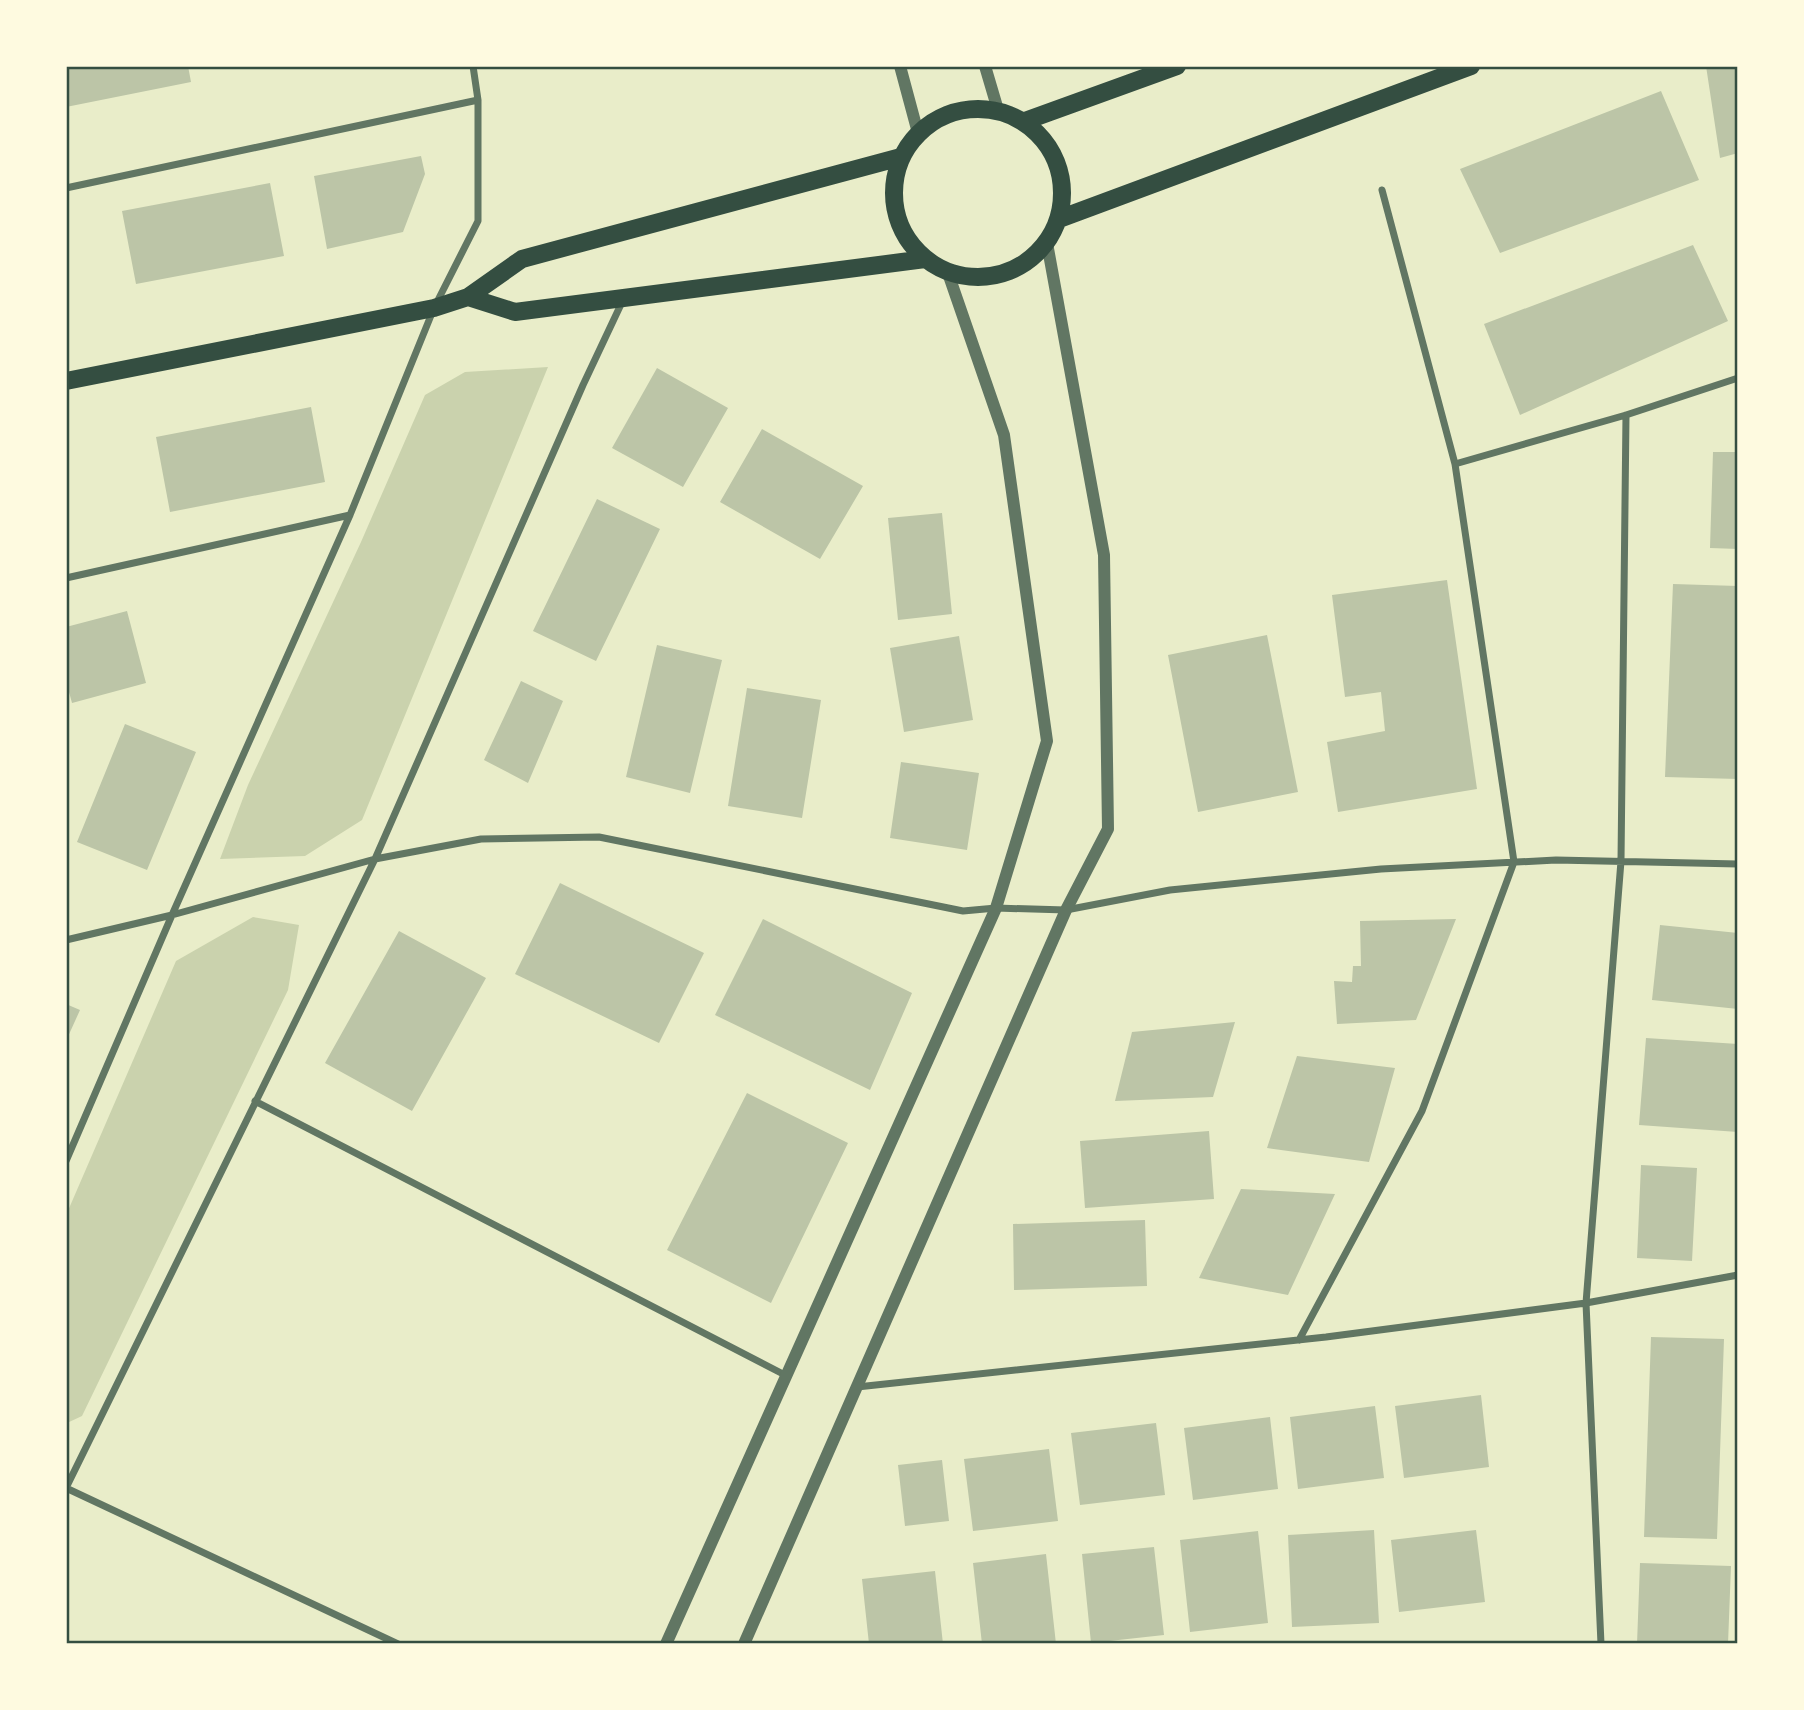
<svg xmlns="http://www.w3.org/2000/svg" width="1804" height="1710" viewBox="0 0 1804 1710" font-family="'Libre Baskerville',serif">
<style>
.green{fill:#cad2ad}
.building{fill:#bcc5a7}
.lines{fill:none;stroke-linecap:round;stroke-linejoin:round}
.minor{stroke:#617663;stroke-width:7}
.tertiary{stroke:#617663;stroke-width:12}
.primary{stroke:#344e41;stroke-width:18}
.neatline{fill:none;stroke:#344e41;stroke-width:2.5}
</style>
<rect width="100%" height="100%" fill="#e9edc9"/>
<!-- green -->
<path class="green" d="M 548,367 L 362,820 L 305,856 L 220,859 L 248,785 L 361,542 L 425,395 L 465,372 Z
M 253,917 L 299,925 L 288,990 L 82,1416 L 67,1423 L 67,1213 L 176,961 Z"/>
<!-- building -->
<path class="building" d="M 66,66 L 188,66 L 191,82 L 66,107 Z
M 1706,66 L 1738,66 L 1738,153 L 1720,158 Z
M 1661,91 L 1699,180 L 1500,253 L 1460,169 Z
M 421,156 L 425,174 L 403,232 L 327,249 L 314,176 Z
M 270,183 L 284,256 L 136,284 L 122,211 Z
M 1693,245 L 1728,321 L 1520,415 L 1484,324 Z
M 657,368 L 728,408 L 683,487 L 612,448 Z
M 311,407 L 325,482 L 170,512 L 156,437 Z
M 762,429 L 863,486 L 820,559 L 720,502 Z
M 1713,452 L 1738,452 L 1738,549 L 1710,548 Z
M 597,499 L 660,529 L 596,661 L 533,631 Z
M 942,513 L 952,614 L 898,620 L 888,518 Z
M 1447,580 L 1477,789 L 1338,812 L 1327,742 L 1385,731 L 1381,692 L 1345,697 L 1332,595 Z
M 1673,584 L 1738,586 L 1738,779 L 1665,777 Z
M 127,611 L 146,683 L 72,703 L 66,681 L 66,627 Z
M 1267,635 L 1298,792 L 1198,812 L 1168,655 Z
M 959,636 L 973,720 L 904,732 L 890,648 Z
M 657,645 L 722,660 L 690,793 L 626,777 Z
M 521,681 L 563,701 L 528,783 L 484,760 Z
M 747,688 L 821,700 L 802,818 L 728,806 Z
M 125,724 L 196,752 L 147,870 L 77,842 Z
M 901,762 L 979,773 L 967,850 L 890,838 Z
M 560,883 L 704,953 L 659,1043 L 515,974 Z
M 763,919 L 912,993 L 870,1090 L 715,1015 Z
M 1456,919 L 1416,1020 L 1337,1024 L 1334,981 L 1352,982 L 1353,966 L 1361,966 L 1360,921 Z
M 1660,925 L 1738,933 L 1738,1009 L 1652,1000 Z
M 399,931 L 486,978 L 412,1111 L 325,1063 Z
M 66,1004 L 80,1010 L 66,1041 Z
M 1235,1022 L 1213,1097 L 1115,1101 L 1132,1032 Z
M 1646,1038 L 1738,1044 L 1738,1132 L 1639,1125 Z
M 1297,1056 L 1395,1068 L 1369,1162 L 1267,1148 Z
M 747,1093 L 848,1143 L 771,1303 L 667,1250 Z
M 1209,1131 L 1214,1199 L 1085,1208 L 1080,1141 Z
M 1641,1165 L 1697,1168 L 1692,1261 L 1637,1258 Z
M 1241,1189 L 1335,1194 L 1288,1295 L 1199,1278 Z
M 1145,1220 L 1147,1286 L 1014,1290 L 1013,1224 Z
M 1651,1337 L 1724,1339 L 1717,1539 L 1644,1537 Z
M 1481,1395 L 1489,1467 L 1404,1478 L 1395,1406 Z
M 1375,1406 L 1384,1478 L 1298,1489 L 1290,1417 Z
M 1270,1417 L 1278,1489 L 1193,1500 L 1184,1428 Z
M 1156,1423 L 1165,1495 L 1080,1505 L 1071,1433 Z
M 1049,1449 L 1058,1521 L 973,1531 L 964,1459 Z
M 942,1460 L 949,1521 L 905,1526 L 898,1465 Z
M 1374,1530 L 1379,1623 L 1292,1627 L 1288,1535 Z
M 1476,1530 L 1485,1602 L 1399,1612 L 1391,1540 Z
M 1258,1531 L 1268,1623 L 1190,1632 L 1180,1540 Z
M 1154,1547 L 1164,1635 L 1091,1643 L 1082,1554 Z
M 1046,1554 L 1056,1644 L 982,1644 L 973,1563 Z
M 1640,1563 L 1731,1566 L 1728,1644 L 1637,1644 Z
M 935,1571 L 943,1644 L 869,1644 L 862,1579 Z"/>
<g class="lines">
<!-- minor -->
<path class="minor" d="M 66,188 L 478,100
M 1455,464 L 1626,415 L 1738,378
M 66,578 L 350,515
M 66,940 L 172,915 L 375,859 L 481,839 L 599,837 L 963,911 L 996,908 L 1066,910 L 1170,890 L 1381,869 L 1556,860 L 1738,864
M 255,1101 L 785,1375
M 66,1161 L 172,915 L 350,515 L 434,308 L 478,221 L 478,100 L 473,66
M 1299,1340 L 1422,1111 L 1514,862 L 1455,464 L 1382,190
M 857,1387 L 1326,1337 L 1586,1303 L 1738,1275
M 66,1488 L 375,859 L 583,385 L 623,300
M 66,1488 L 398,1644
M 1601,1644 L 1586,1303 L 1621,861 L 1626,415"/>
<!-- tertiary -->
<path class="tertiary" d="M 900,66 L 918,133
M 985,66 L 998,110
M 666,1644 L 996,908 L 1047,741 L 1004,435 L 948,273
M 744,1644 L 1066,910 L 1108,829 L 1104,555 L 1047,243"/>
<!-- primary -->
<path class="primary" d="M894 193a84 84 0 1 1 168 0a84 84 0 1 1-168 0Z
M 1025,121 L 1177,66
M 1059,219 L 1471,66
M 468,297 L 515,312 L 925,259
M 66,381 L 434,308 L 468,297 L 522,259 L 901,157"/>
</g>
<!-- border -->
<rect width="1804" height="1710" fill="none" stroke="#fefae0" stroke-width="136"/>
<rect x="68" y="68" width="1668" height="1574" class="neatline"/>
</svg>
